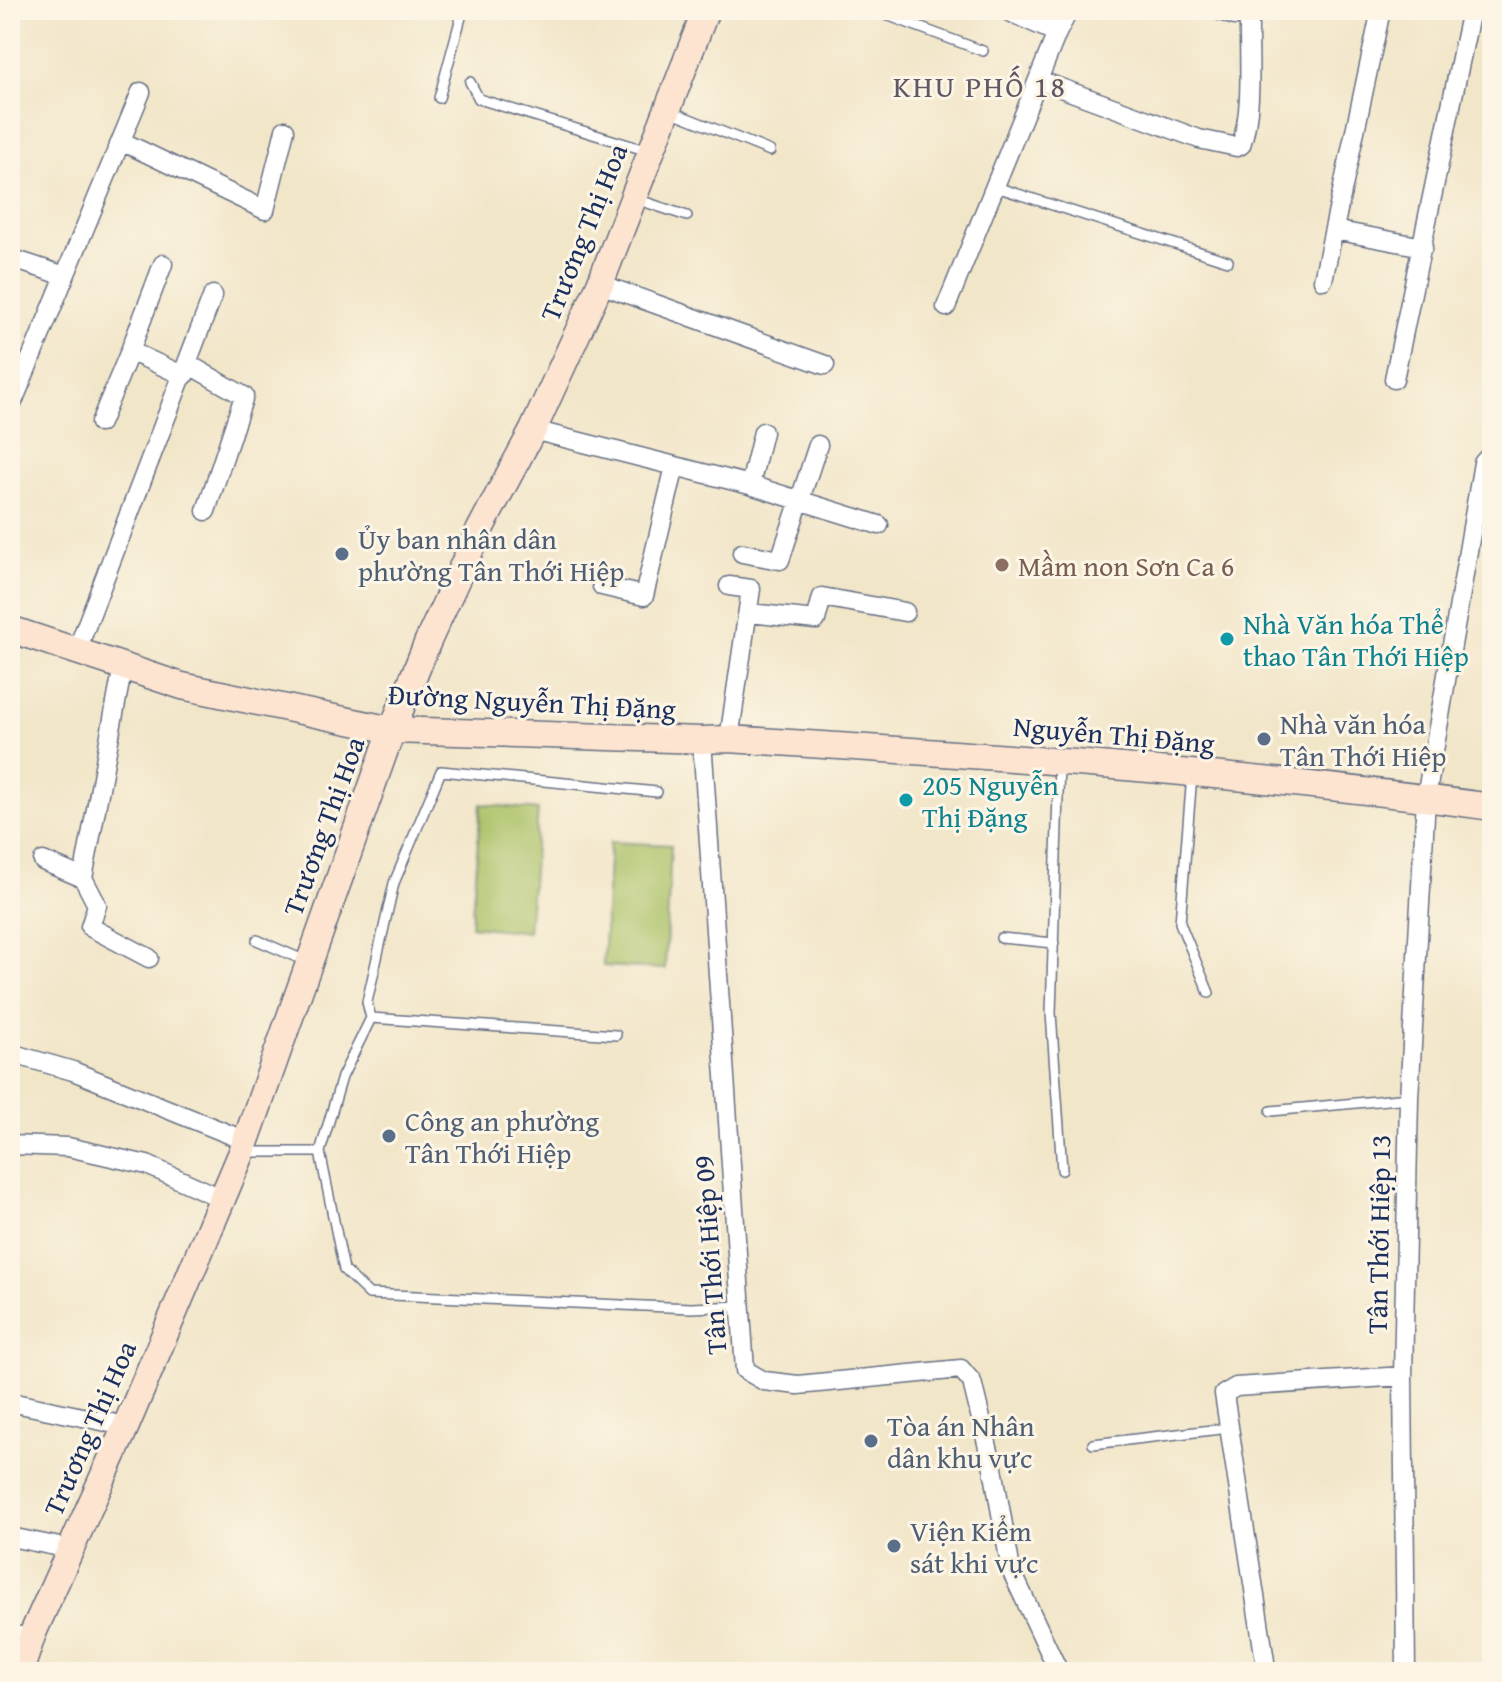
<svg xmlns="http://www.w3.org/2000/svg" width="1502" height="1682" viewBox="0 0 1502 1682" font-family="'Gentium Book Plus',serif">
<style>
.green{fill:#aac166;stroke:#627862;stroke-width:2}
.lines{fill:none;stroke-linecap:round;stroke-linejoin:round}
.lane-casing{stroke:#666f83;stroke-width:12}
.street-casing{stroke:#666f83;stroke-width:21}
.secondary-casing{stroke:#666f83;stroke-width:29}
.lane{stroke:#fff;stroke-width:9}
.street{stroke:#fff;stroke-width:18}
.secondary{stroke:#fde4d0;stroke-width:26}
.service-dot{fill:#5c6f8a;stroke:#fcf5e5;stroke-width:3}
.education-dot{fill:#8d6e63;stroke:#fcf5e5;stroke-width:3}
.culture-dot{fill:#0f9aa8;stroke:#fcf5e5;stroke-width:3}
.labels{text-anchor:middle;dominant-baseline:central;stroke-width:6;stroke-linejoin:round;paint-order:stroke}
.street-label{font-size:28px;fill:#1b2f5e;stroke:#fcf5e5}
.service-label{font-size:28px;fill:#4e5e75;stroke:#fcf5e5;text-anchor:start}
.education-label{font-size:28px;fill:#785e54;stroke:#fcf5e5;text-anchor:start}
.culture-label{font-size:28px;fill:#0d838f;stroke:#fcf5e5;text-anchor:start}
.neighbourhood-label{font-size:30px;letter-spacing:2px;fill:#615865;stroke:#fcf5e5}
</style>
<rect width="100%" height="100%" fill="#fcf5e5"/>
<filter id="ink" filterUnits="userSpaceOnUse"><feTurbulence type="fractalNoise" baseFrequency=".0125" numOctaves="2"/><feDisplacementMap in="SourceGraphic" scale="16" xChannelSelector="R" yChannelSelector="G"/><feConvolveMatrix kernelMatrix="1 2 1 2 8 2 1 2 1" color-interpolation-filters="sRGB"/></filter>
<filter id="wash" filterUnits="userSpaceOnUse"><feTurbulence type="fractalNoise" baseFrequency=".006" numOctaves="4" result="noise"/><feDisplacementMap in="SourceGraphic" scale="32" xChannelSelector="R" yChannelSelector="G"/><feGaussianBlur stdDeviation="1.8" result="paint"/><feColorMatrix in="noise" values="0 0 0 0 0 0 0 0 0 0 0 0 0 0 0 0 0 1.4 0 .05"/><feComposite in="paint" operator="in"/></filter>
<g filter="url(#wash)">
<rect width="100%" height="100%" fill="#f2e6c9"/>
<!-- green -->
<path class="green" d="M 481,804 L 538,810 L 528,932 L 471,926 Z
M 610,842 L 671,845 L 665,969 L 603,966 Z"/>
</g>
<g filter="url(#ink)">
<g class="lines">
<!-- lane casing -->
<g class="lane-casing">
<path id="lane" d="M 873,10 L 983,51
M 470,82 L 479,99 L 648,151
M 439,98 L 463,10
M 670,111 L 770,151
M 996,187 L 1228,261
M 636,199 L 687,216
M 1059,763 L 1051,1013 L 1062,1170
M 1192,775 L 1180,923 L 1209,993
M 1001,938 L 1054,943
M 257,940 L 308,962
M 371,1018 L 367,1002 L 394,883 L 441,771 L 657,792
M 1271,1111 L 1409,1098
M 245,1152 L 320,1152 L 344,1270 L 369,1294 L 691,1308 L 741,1306
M 320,1152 L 342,1077 L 371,1018 L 616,1035
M 1093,1444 L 1229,1428
M 10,1631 L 29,1632"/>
</g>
<!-- street casing -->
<g class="street-casing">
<path id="street" d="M 1005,10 L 1057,33
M 1218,10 L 1235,16 L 1249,14 L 1250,10
M 1039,80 L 1199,139 L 1237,147 L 1241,145 C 1254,108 1248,54 1249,14
M 121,141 L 265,210 L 285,130
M 1334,230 L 1423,247
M 10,258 L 65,276
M 163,264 L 130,351 L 184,376
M 1323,280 L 1381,10
M 600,284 L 825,365
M 946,307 L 1057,33 L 1069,10
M 188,364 L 244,396 L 206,511
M 1394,379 L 1471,10
M 10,409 L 141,92
M 100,423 L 130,351
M 533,430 L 750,485 L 763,432
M 750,485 L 879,525
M 742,553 L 780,560 L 818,445
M 602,586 L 644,596 L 675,466
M 749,613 L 816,620 L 822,597 L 905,612
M 77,650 L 213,295
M 729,739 L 751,589 L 729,586
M 702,740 L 745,1370 L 764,1381 L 798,1385 L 961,1369 L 972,1382 L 993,1468 L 1011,1570 L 1059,1672
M 43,861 L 83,878 L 123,666
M 83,878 L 97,905 L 90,927 L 149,958
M 10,1053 L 73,1071 L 246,1141
M 10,1145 L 68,1147 L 147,1165 L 223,1199
M 10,1402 L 126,1426
M 10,1537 L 70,1549
M 1265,1661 L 1224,1394 L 1236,1387 L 1403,1376
M 1406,1672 L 1403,1376 L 1409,1098 L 1426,798 L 1483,463 L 1492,453"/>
</g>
<!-- secondary casing -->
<g class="secondary-casing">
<path id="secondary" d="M 10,629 L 182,686 L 392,730 L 702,740 L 729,739 C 984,755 1238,772 1492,807
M 20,1672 L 33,1633 L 126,1426 L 242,1152 L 392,730 L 428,641 L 478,533 L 533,430 L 600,284 L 706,10"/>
</g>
<!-- lane -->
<use href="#lane" class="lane"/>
<!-- street -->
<use href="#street" class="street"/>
<!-- secondary -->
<use href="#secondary" class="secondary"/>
</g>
</g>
<!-- markers -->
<g class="service-dot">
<circle cx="342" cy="554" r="8"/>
<circle cx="1264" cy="739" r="8"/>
<circle cx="389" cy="1136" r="8"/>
<circle cx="871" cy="1441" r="8"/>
<circle cx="894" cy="1546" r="8"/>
</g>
<circle class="education-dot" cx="1002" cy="565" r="8"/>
<g class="culture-dot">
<circle cx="1227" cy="639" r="8"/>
<circle cx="906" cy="800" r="8"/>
</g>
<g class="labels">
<!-- street labels -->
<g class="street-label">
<text transform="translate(583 232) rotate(-68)">Trương Thị Hoa</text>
<text transform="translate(532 701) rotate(3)">Đường Nguyễn Thị Đặng</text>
<text transform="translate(1114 734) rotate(5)">Nguyễn Thị Đặng</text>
<text transform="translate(323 826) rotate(-70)">Trương Thị Hoa</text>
<text transform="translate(1378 1234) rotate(-89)">Tân Thới Hiệp 13</text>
<text transform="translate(709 1255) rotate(-94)">Tân Thới Hiệp 09</text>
<text transform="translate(89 1428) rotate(-66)">Trương Thị Hoa</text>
</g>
<!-- service labels -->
<g class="service-label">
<text x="358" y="538">Ủy ban nhân dân<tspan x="358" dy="32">phường Tân Thới Hiệp</tspan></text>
<text x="1280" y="723">Nhà văn hóa<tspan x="1280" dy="32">Tân Thới Hiệp</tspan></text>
<text x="405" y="1120">Công an phường<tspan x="405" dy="32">Tân Thới Hiệp</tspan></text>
<text x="887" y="1425">Tòa án Nhân<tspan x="887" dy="32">dân khu vực</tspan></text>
<text x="910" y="1530">Viện Kiểm<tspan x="910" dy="32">sát khi vực</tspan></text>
</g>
<!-- education labels -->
<g class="education-label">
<text x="1018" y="565">Mầm non Sơn Ca 6</text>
</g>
<!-- culture labels -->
<g class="culture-label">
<text x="1243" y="623">Nhà Văn hóa Thể<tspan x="1243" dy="32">thao Tân Thới Hiệp</tspan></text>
<text x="922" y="784">205 Nguyễn<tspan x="922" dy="32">Thị Đặng</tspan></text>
</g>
<!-- neighbourhood labels -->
<g class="neighbourhood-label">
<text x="980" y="86">KHU PHỐ 18</text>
</g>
</g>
<!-- margin -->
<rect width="1502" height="1682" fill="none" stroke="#fcf5e5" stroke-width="40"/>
</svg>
